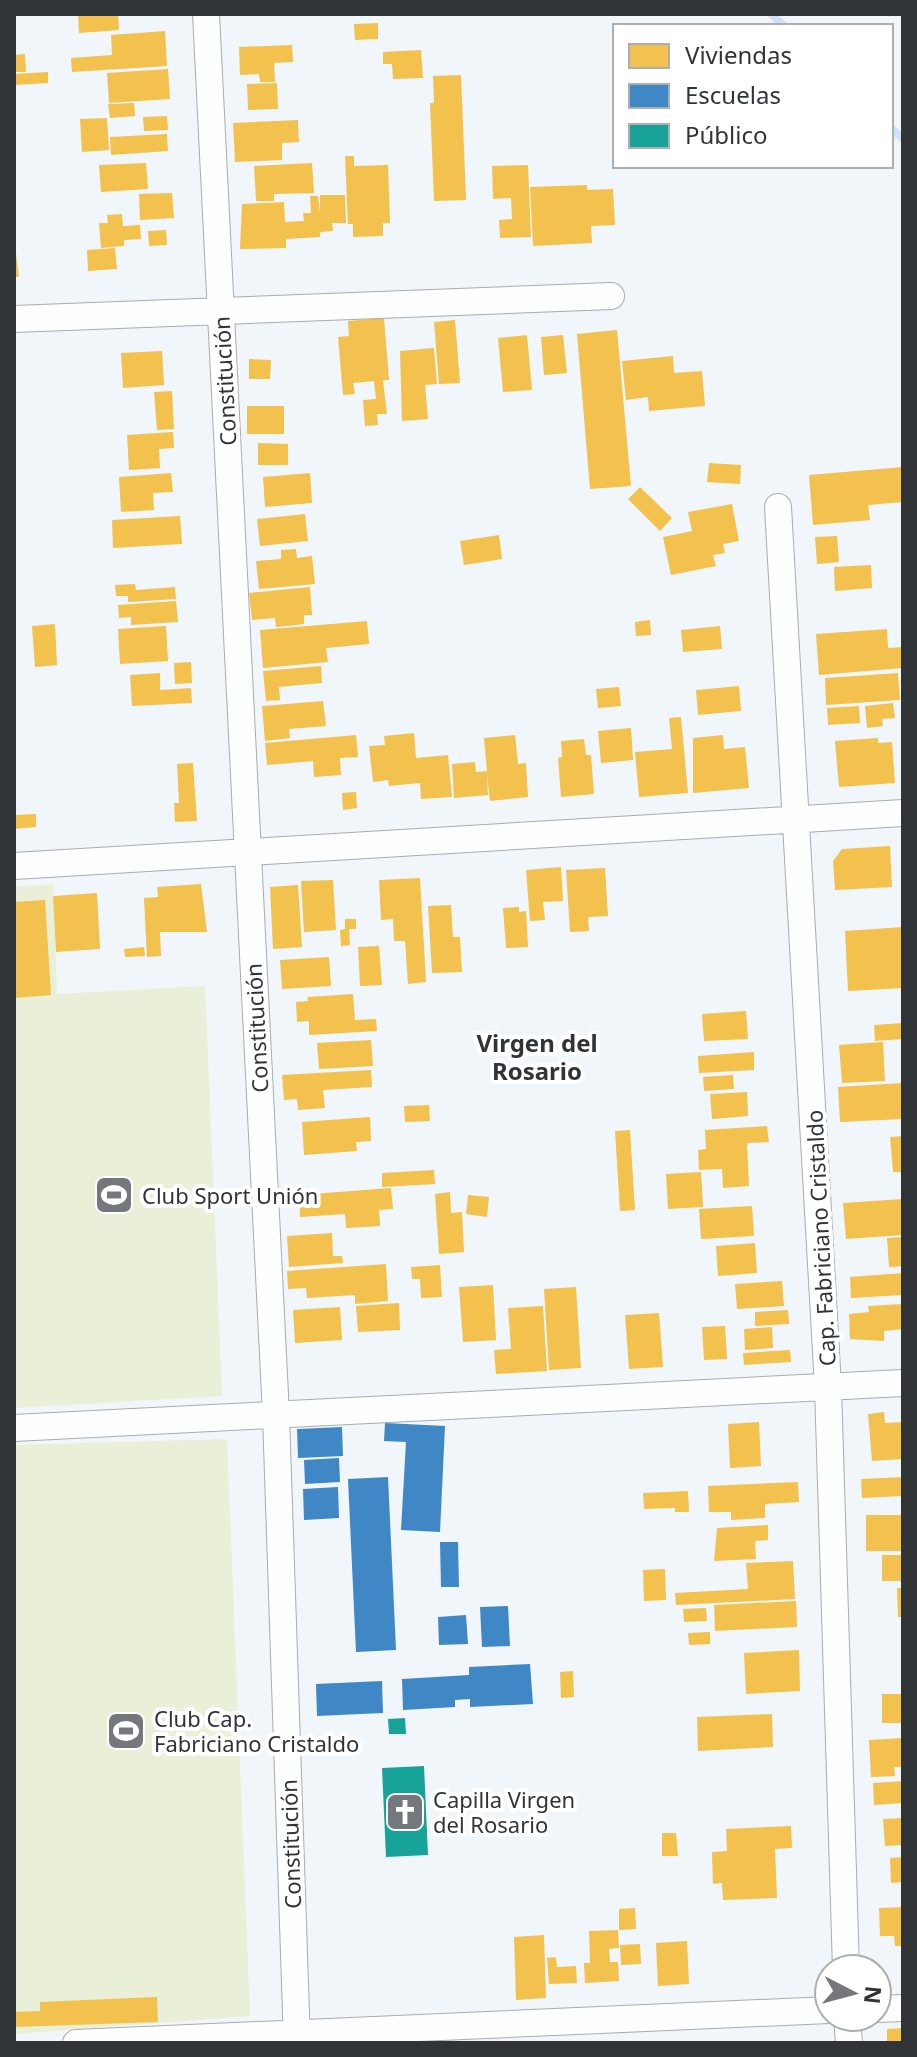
<svg xmlns="http://www.w3.org/2000/svg" width="917" height="2057" viewBox="0 0 917 2057" font-family="'Noto Sans',sans-serif">
<style>
.green{fill:#eaefd7}
.homes{fill:#f2c14e}
.schools{fill:#3f88c5}
.public{fill:#17a398}
.lines{fill:none;stroke-linecap:round;stroke-linejoin:round}
.stream{stroke:#d0e2fa;stroke-width:8}
.minor-casing{stroke:#a8acb0;stroke-width:28}
.minor{stroke:#fdfefe;stroke-width:26}
.labels{text-anchor:middle;dominant-baseline:central;stroke-width:8;stroke-linejoin:round;paint-order:stroke}
.street-label{font-size:22px;fill:#313437;stroke:#fff}
.poi-label{font-size:22px;fill:#313437;stroke:#fff;text-anchor:start}
.neighbourhood-label{font-size:24px;font-weight:bold;fill:#313437;stroke:#fff}
</style>
<rect width="100%" height="100%" fill="#f1f6fb"/>
<!-- green -->
<path class="green" d="M 53,884 L 57,994 L 205,986 L 222,1396 L 14,1408 L 14,887 Z
M 227,1439 L 250,2016 L 14,2034 L 14,1445 Z"/>
<!-- homes -->
<path class="homes" d="M 78,14 L 118,14 L 119,30 L 79,33 Z
M 378,23 L 378,39 L 355,40 L 354,24 Z
M 165,31 L 167,66 L 72,72 L 71,58 L 112,55 L 111,35 Z
M 292,45 L 293,62 L 274,63 L 275,82 L 260,82 L 259,74 L 240,75 L 239,47 Z
M 421,50 L 423,78 L 393,79 L 392,64 L 383,64 L 383,52 Z
M 25,54 L 26,72 L 14,72 L 14,55 Z
M 168,69 L 170,99 L 109,103 L 107,73 Z
M 48,72 L 48,83 L 14,85 L 14,74 Z
M 461,75 L 466,200 L 434,201 L 430,103 L 434,103 L 433,76 Z
M 277,83 L 278,109 L 248,110 L 247,84 Z
M 134,103 L 135,116 L 110,118 L 108,104 Z
M 167,116 L 168,130 L 144,131 L 143,117 Z
M 107,118 L 109,150 L 82,152 L 80,119 Z
M 298,120 L 299,142 L 282,143 L 282,160 L 235,162 L 233,123 Z
M 167,134 L 168,151 L 111,155 L 110,137 Z
M 345,156 L 354,156 L 354,166 L 388,165 L 390,223 L 383,223 L 383,236 L 353,237 L 353,224 L 348,224 Z
M 146,163 L 148,189 L 101,192 L 99,165 Z
M 312,163 L 314,193 L 274,194 L 274,201 L 256,201 L 254,166 Z
M 528,165 L 531,237 L 500,238 L 499,220 L 512,219 L 511,198 L 493,199 L 492,166 Z
M 587,185 L 587,190 L 613,189 L 615,225 L 591,226 L 592,243 L 533,246 L 530,187 Z
M 172,193 L 174,218 L 140,220 L 139,194 Z
M 320,195 L 345,195 L 346,223 L 332,223 L 333,231 L 320,232 L 320,237 L 286,239 L 286,248 L 240,249 L 242,204 L 284,202 L 285,222 L 304,221 L 303,213 L 311,213 L 310,196 L 318,196 L 320,212 Z
M 122,214 L 123,226 L 140,225 L 141,239 L 124,240 L 124,246 L 101,248 L 99,223 L 108,223 L 107,215 Z
M 166,230 L 167,245 L 149,246 L 148,231 Z
M 14,237 L 19,277 L 14,277 Z
M 115,248 L 117,269 L 88,271 L 87,250 Z
M 384,318 L 389,380 L 383,380 L 387,414 L 377,414 L 378,425 L 365,426 L 363,400 L 376,399 L 374,381 L 353,383 L 355,394 L 343,395 L 338,337 L 349,336 L 348,321 Z
M 455,320 L 460,383 L 439,384 L 434,322 Z
M 617,330 L 631,486 L 590,489 L 577,334 Z
M 527,335 L 532,390 L 503,392 L 498,338 Z
M 563,335 L 567,373 L 544,375 L 541,337 Z
M 434,348 L 437,384 L 425,385 L 428,419 L 402,421 L 400,351 Z
M 162,351 L 164,385 L 123,388 L 121,353 Z
M 673,356 L 674,373 L 702,371 L 705,406 L 649,411 L 648,397 L 626,400 L 622,361 Z
M 249,359 L 271,360 L 270,379 L 249,379 Z
M 172,391 L 174,429 L 157,430 L 154,392 Z
M 247,406 L 284,406 L 284,434 L 247,434 Z
M 173,432 L 174,448 L 159,449 L 160,468 L 129,470 L 127,435 Z
M 258,443 L 288,444 L 288,465 L 258,465 Z
M 709,463 L 741,465 L 740,484 L 707,482 Z
M 903,467 L 903,502 L 868,505 L 870,520 L 813,525 L 809,475 Z
M 171,473 L 173,492 L 153,493 L 154,510 L 121,512 L 119,477 Z
M 310,473 L 312,503 L 265,507 L 263,477 Z
M 640,487 L 672,518 L 660,531 L 628,499 Z
M 732,504 L 739,541 L 723,544 L 725,553 L 713,555 L 716,566 L 671,575 L 663,537 L 692,531 L 688,512 Z
M 305,514 L 308,541 L 260,546 L 257,519 Z
M 180,516 L 182,544 L 113,548 L 112,520 Z
M 499,535 L 502,559 L 464,565 L 460,541 Z
M 837,536 L 839,562 L 817,564 L 815,537 Z
M 296,549 L 297,558 L 312,556 L 315,584 L 259,589 L 256,561 L 281,559 L 281,550 Z
M 871,565 L 872,588 L 835,591 L 834,567 Z
M 135,584 L 136,590 L 175,587 L 176,599 L 128,602 L 128,596 L 116,596 L 115,585 Z
M 310,587 L 312,615 L 304,615 L 304,624 L 276,627 L 275,618 L 252,620 L 249,593 Z
M 176,601 L 178,622 L 131,625 L 131,617 L 119,618 L 118,605 Z
M 650,620 L 651,635 L 636,636 L 635,622 Z
M 367,621 L 369,644 L 326,648 L 328,662 L 263,668 L 260,630 Z
M 55,624 L 57,665 L 35,667 L 32,626 Z
M 166,626 L 168,661 L 120,664 L 118,629 Z
M 720,626 L 722,649 L 683,652 L 681,630 Z
M 887,629 L 888,648 L 903,647 L 903,668 L 819,675 L 816,634 Z
M 191,662 L 192,683 L 175,684 L 174,663 Z
M 321,666 L 322,683 L 279,687 L 280,700 L 266,701 L 263,671 Z
M 160,673 L 160,690 L 191,688 L 192,703 L 132,706 L 130,675 Z
M 898,673 L 900,700 L 826,705 L 825,678 Z
M 739,686 L 741,711 L 698,715 L 696,690 Z
M 619,687 L 621,706 L 598,708 L 596,689 Z
M 323,701 L 326,726 L 289,729 L 290,738 L 265,741 L 262,706 Z
M 893,703 L 895,718 L 882,719 L 883,726 L 867,728 L 865,706 Z
M 859,706 L 860,723 L 828,725 L 827,708 Z
M 681,717 L 688,793 L 639,797 L 635,752 L 672,749 L 669,718 Z
M 631,728 L 633,760 L 601,763 L 598,731 Z
M 414,733 L 416,758 L 448,755 L 452,797 L 421,799 L 420,783 L 389,786 L 388,780 L 373,782 L 369,746 L 385,745 L 384,736 Z
M 356,735 L 358,757 L 340,758 L 341,775 L 314,777 L 313,761 L 267,765 L 265,743 Z
M 515,735 L 518,764 L 526,763 L 528,797 L 490,801 L 487,775 L 488,795 L 454,798 L 452,764 L 475,762 L 476,772 L 487,771 L 484,738 Z
M 723,735 L 724,749 L 745,747 L 749,788 L 693,793 L 693,738 Z
M 878,738 L 878,743 L 892,742 L 895,783 L 839,787 L 835,741 Z
M 584,739 L 586,755 L 591,755 L 594,794 L 561,797 L 558,758 L 562,757 L 561,741 Z
M 193,763 L 197,821 L 175,822 L 174,803 L 179,803 L 177,764 Z
M 356,792 L 357,808 L 343,810 L 342,793 Z
M 36,814 L 36,827 L 14,829 L 14,815 Z
M 890,846 L 892,887 L 835,890 L 833,861 L 842,849 Z
M 561,867 L 563,901 L 543,902 L 545,920 L 530,921 L 526,870 Z
M 605,868 L 608,916 L 588,917 L 589,931 L 570,932 L 566,870 Z
M 420,878 L 426,982 L 408,984 L 405,941 L 394,941 L 393,919 L 381,920 L 379,880 Z
M 333,880 L 336,930 L 304,932 L 301,881 Z
M 201,884 L 207,932 L 160,932 L 161,956 L 147,957 L 144,898 L 158,897 L 157,887 Z
M 298,885 L 302,947 L 273,949 L 270,887 Z
M 97,893 L 100,949 L 56,952 L 53,896 Z
M 45,900 L 51,995 L 14,998 L 14,902 Z
M 451,905 L 453,937 L 460,937 L 462,972 L 432,973 L 428,906 Z
M 519,907 L 519,912 L 526,911 L 528,947 L 506,948 L 503,908 Z
M 345,919 L 356,919 L 356,929 L 349,929 L 350,945 L 341,946 L 340,930 L 345,929 Z
M 903,927 L 903,988 L 848,991 L 845,931 Z
M 379,946 L 382,985 L 360,986 L 358,947 Z
M 144,947 L 145,956 L 125,957 L 124,949 Z
M 329,957 L 331,986 L 282,989 L 280,960 Z
M 353,994 L 355,1020 L 376,1019 L 377,1031 L 309,1035 L 309,1021 L 297,1022 L 296,1002 L 308,1001 L 307,997 Z
M 746,1011 L 748,1039 L 704,1041 L 702,1014 Z
M 903,1023 L 903,1039 L 875,1041 L 874,1025 Z
M 371,1040 L 373,1066 L 319,1069 L 317,1043 Z
M 883,1042 L 885,1081 L 842,1083 L 839,1045 Z
M 754,1052 L 754,1070 L 699,1073 L 698,1056 Z
M 371,1070 L 372,1087 L 323,1090 L 325,1108 L 298,1110 L 297,1099 L 284,1100 L 282,1075 Z
M 733,1075 L 734,1089 L 704,1091 L 703,1077 Z
M 903,1083 L 903,1119 L 840,1122 L 838,1087 Z
M 747,1092 L 748,1116 L 712,1119 L 710,1094 Z
M 429,1105 L 430,1121 L 405,1122 L 404,1106 Z
M 370,1117 L 371,1141 L 356,1142 L 357,1151 L 304,1155 L 302,1122 Z
M 767,1126 L 769,1142 L 747,1143 L 749,1186 L 723,1188 L 722,1169 L 699,1170 L 698,1150 L 706,1149 L 705,1130 Z
M 630,1130 L 635,1210 L 620,1211 L 615,1131 Z
M 903,1136 L 903,1172 L 893,1172 L 890,1137 Z
M 434,1170 L 435,1184 L 382,1187 L 382,1173 Z
M 701,1172 L 703,1207 L 668,1209 L 666,1174 Z
M 391,1188 L 393,1209 L 379,1210 L 380,1226 L 346,1228 L 345,1214 L 300,1217 L 299,1195 Z
M 450,1192 L 451,1213 L 462,1212 L 464,1252 L 439,1254 L 435,1194 Z
M 468,1195 L 489,1197 L 487,1217 L 466,1214 Z
M 903,1199 L 903,1235 L 846,1239 L 843,1203 Z
M 752,1206 L 754,1236 L 701,1239 L 699,1209 Z
M 332,1233 L 333,1256 L 342,1256 L 343,1263 L 289,1267 L 287,1236 Z
M 903,1237 L 903,1266 L 889,1267 L 887,1238 Z
M 755,1243 L 757,1273 L 718,1276 L 716,1246 Z
M 386,1264 L 388,1301 L 355,1304 L 355,1295 L 307,1298 L 306,1288 L 288,1289 L 287,1271 Z
M 440,1265 L 442,1297 L 421,1298 L 420,1279 L 412,1279 L 411,1267 Z
M 903,1273 L 903,1295 L 851,1298 L 850,1277 Z
M 782,1281 L 784,1306 L 737,1309 L 735,1284 Z
M 493,1285 L 496,1340 L 463,1342 L 459,1287 Z
M 576,1287 L 581,1368 L 549,1370 L 544,1289 Z
M 399,1303 L 400,1330 L 358,1332 L 356,1306 Z
M 903,1304 L 903,1329 L 884,1331 L 884,1341 L 850,1339 L 849,1314 L 869,1312 L 868,1306 Z
M 543,1306 L 547,1371 L 496,1374 L 494,1350 L 511,1349 L 508,1308 Z
M 340,1307 L 342,1340 L 295,1343 L 293,1310 Z
M 788,1310 L 789,1324 L 755,1326 L 755,1312 Z
M 659,1313 L 663,1367 L 629,1369 L 625,1315 Z
M 725,1326 L 727,1359 L 704,1360 L 702,1327 Z
M 772,1327 L 773,1348 L 745,1350 L 744,1329 Z
M 790,1350 L 791,1362 L 744,1365 L 743,1353 Z
M 884,1412 L 885,1423 L 902,1422 L 903,1459 L 872,1461 L 868,1414 Z
M 759,1422 L 761,1466 L 730,1468 L 728,1424 Z
M 903,1477 L 903,1496 L 862,1498 L 861,1479 Z
M 798,1482 L 799,1502 L 765,1504 L 765,1518 L 731,1520 L 731,1512 L 709,1512 L 708,1486 Z
M 688,1491 L 689,1512 L 675,1512 L 675,1508 L 644,1509 L 643,1493 Z
M 866,1515 L 903,1515 L 903,1551 L 866,1551 Z
M 768,1525 L 768,1540 L 755,1541 L 756,1559 L 714,1561 L 717,1528 Z
M 882,1555 L 903,1555 L 903,1581 L 882,1581 Z
M 793,1561 L 795,1599 L 676,1605 L 675,1593 L 748,1589 L 746,1563 Z
M 665,1569 L 666,1600 L 644,1601 L 643,1570 Z
M 897,1588 L 903,1588 L 903,1617 L 898,1617 Z
M 796,1601 L 797,1627 L 715,1631 L 714,1605 Z
M 706,1608 L 707,1621 L 684,1622 L 683,1609 Z
M 710,1632 L 710,1644 L 689,1645 L 688,1633 Z
M 799,1650 L 800,1691 L 746,1694 L 744,1653 Z
M 573,1671 L 574,1697 L 561,1698 L 560,1672 Z
M 882,1694 L 903,1694 L 903,1723 L 882,1723 Z
M 772,1714 L 773,1747 L 698,1751 L 697,1717 Z
M 903,1738 L 903,1767 L 894,1767 L 895,1776 L 871,1777 L 869,1740 Z
M 903,1781 L 903,1803 L 874,1805 L 873,1783 Z
M 903,1818 L 903,1845 L 885,1846 L 883,1819 Z
M 791,1826 L 792,1848 L 775,1849 L 777,1898 L 723,1900 L 722,1883 L 713,1884 L 712,1852 L 727,1851 L 726,1829 Z
M 662,1833 L 676,1833 L 678,1856 L 662,1856 Z
M 903,1857 L 903,1882 L 891,1883 L 890,1858 Z
M 903,1907 L 903,1946 L 895,1946 L 894,1936 L 880,1936 L 879,1908 Z
M 635,1908 L 636,1929 L 619,1930 L 619,1909 Z
M 618,1930 L 619,1948 L 609,1949 L 610,1962 L 618,1962 L 619,1981 L 585,1983 L 584,1963 L 590,1963 L 589,1931 Z
M 544,1935 L 546,1998 L 516,2000 L 514,1937 Z
M 687,1941 L 689,1984 L 658,1986 L 656,1943 Z
M 640,1944 L 641,1964 L 621,1965 L 620,1945 Z
M 556,1957 L 557,1967 L 576,1966 L 577,1983 L 549,1984 L 547,1958 Z
M 157,1997 L 158,2022 L 14,2027 L 14,2012 L 40,2011 L 40,2002 Z
M 903,2028 L 903,2043 L 887,2043 L 887,2029 Z"/>
<!-- schools -->
<path class="schools" d="M 385,1423 L 445,1426 L 440,1532 L 401,1530 L 406,1442 L 384,1441 Z
M 342,1427 L 343,1456 L 298,1458 L 297,1429 Z
M 339,1458 L 340,1482 L 305,1484 L 304,1460 Z
M 388,1477 L 396,1650 L 356,1652 L 348,1479 Z
M 338,1487 L 339,1518 L 304,1520 L 303,1489 Z
M 440,1542 L 458,1542 L 459,1587 L 441,1587 Z
M 508,1606 L 510,1646 L 482,1647 L 480,1607 Z
M 466,1615 L 468,1644 L 439,1645 L 438,1617 Z
M 530,1664 L 533,1704 L 470,1707 L 470,1699 L 455,1700 L 455,1707 L 403,1710 L 402,1679 L 469,1675 L 469,1667 Z
M 382,1681 L 383,1713 L 317,1716 L 316,1684 Z"/>
<!-- public -->
<path class="public" d="M 405,1718 L 406,1734 L 389,1734 L 388,1719 Z
M 424,1766 L 428,1855 L 386,1857 L 382,1768 Z"/>
<g class="lines">
<!-- stream -->
<path class="stream" d="M 771,14 L 784,26
M 891,128 L 903,139"/>
<!-- minor casing -->
<g class="minor-casing">
<path id="minor" d="M 206,14 L 276,1415 L 297,2043
M 14,319 L 611,296
M 778,507 L 828,1387 L 846,1969
M 14,866 L 903,813
M 14,1428 L 903,1383
M 877,2009 L 903,2008
M 847,2017 L 849,2043
M 76,2043 L 829,2010"/>
</g>
<!-- minor -->
<use href="#minor" class="minor"/>
</g>
<!-- icons -->
<defs>
<g id="stadium-square" transform="scale(2)"><rect x="-9" y="-9" width="18" height="18" rx="4" fill="#74787c" stroke="#fff"/><path d="M0-5a6.5 5 0 1 0 0 10a6.5 5 0 1 0 0-10ZM-3.5-1.8h7v3.6h-7Z" fill="#fff"/></g>
<g id="church-square" transform="scale(2)"><rect x="-9" y="-9" width="18" height="18" rx="4" fill="#74787c" stroke="#fff"/><path d="M-1.2-6h2.4v3.5h3.3v2.4h-3.3V6h-2.4V-.1h-3.3v-2.4h3.3Z" fill="#fff"/></g>
</defs>
<g fill-rule="evenodd">
<use href="#stadium-square" x="114" y="1195"/>
<use href="#stadium-square" x="126" y="1731"/>
<use href="#church-square" x="405" y="1812"/>
</g>
<g class="labels">
<!-- street labels -->
<g class="street-label">
<text transform="translate(224 381) rotate(-93)">Constitución</text>
<text transform="translate(256 1028) rotate(-93)">Constitución</text>
<text transform="translate(820 1238) rotate(-93)">Cap. Fabriciano Cristaldo</text>
<text transform="translate(290 1844) rotate(-92)">Constitución</text>
</g>
<!-- poi labels -->
<g class="poi-label">
<text x="142" y="1195">Club Sport Unión</text>
<text x="154" y="1718">Club Cap.<tspan x="154" dy="25">Fabriciano Cristaldo</tspan></text>
<text x="433" y="1799">Capilla Virgen<tspan x="433" dy="25">del Rosario</tspan></text>
</g>
<!-- neighbourhood labels -->
<g class="neighbourhood-label">
<text x="537" y="1042">Virgen del<tspan x="537" dy="28">Rosario</tspan></text>
</g>
</g>
<!-- border -->
<rect width="917" height="2057" fill="none" stroke="#313437" stroke-width="32"/>
<!-- legend -->
<rect x="613" y="24" width="280" height="144" fill="#ffffff" stroke="#adaeaf" stroke-width="2"/>
<rect x="629" y="44" width="40" height="24" fill="#f2c14e" stroke="#adaeaf" stroke-width="2"/>
<text x="685" y="64" font-size="24" fill="#313437">Viviendas</text>
<rect x="629" y="84" width="40" height="24" fill="#3f88c5" stroke="#adaeaf" stroke-width="2"/>
<text x="685" y="104" font-size="24" fill="#313437">Escuelas</text>
<rect x="629" y="124" width="40" height="24" fill="#17a398" stroke="#adaeaf" stroke-width="2"/>
<text x="685" y="144" font-size="24" fill="#313437">Público</text>
<!-- north arrow -->
<g transform="translate(853 1993) rotate(96)"><circle r="38" fill="#ffffff" stroke="#adaeaf" stroke-width="2"/>
<path d="M0-6L14 30L0 20L-14 30Z" fill="#74787c"/>
<text y="-12" font-size="22" font-weight="bold" text-anchor="middle" fill="#313437">N</text>
</g>
</svg>
